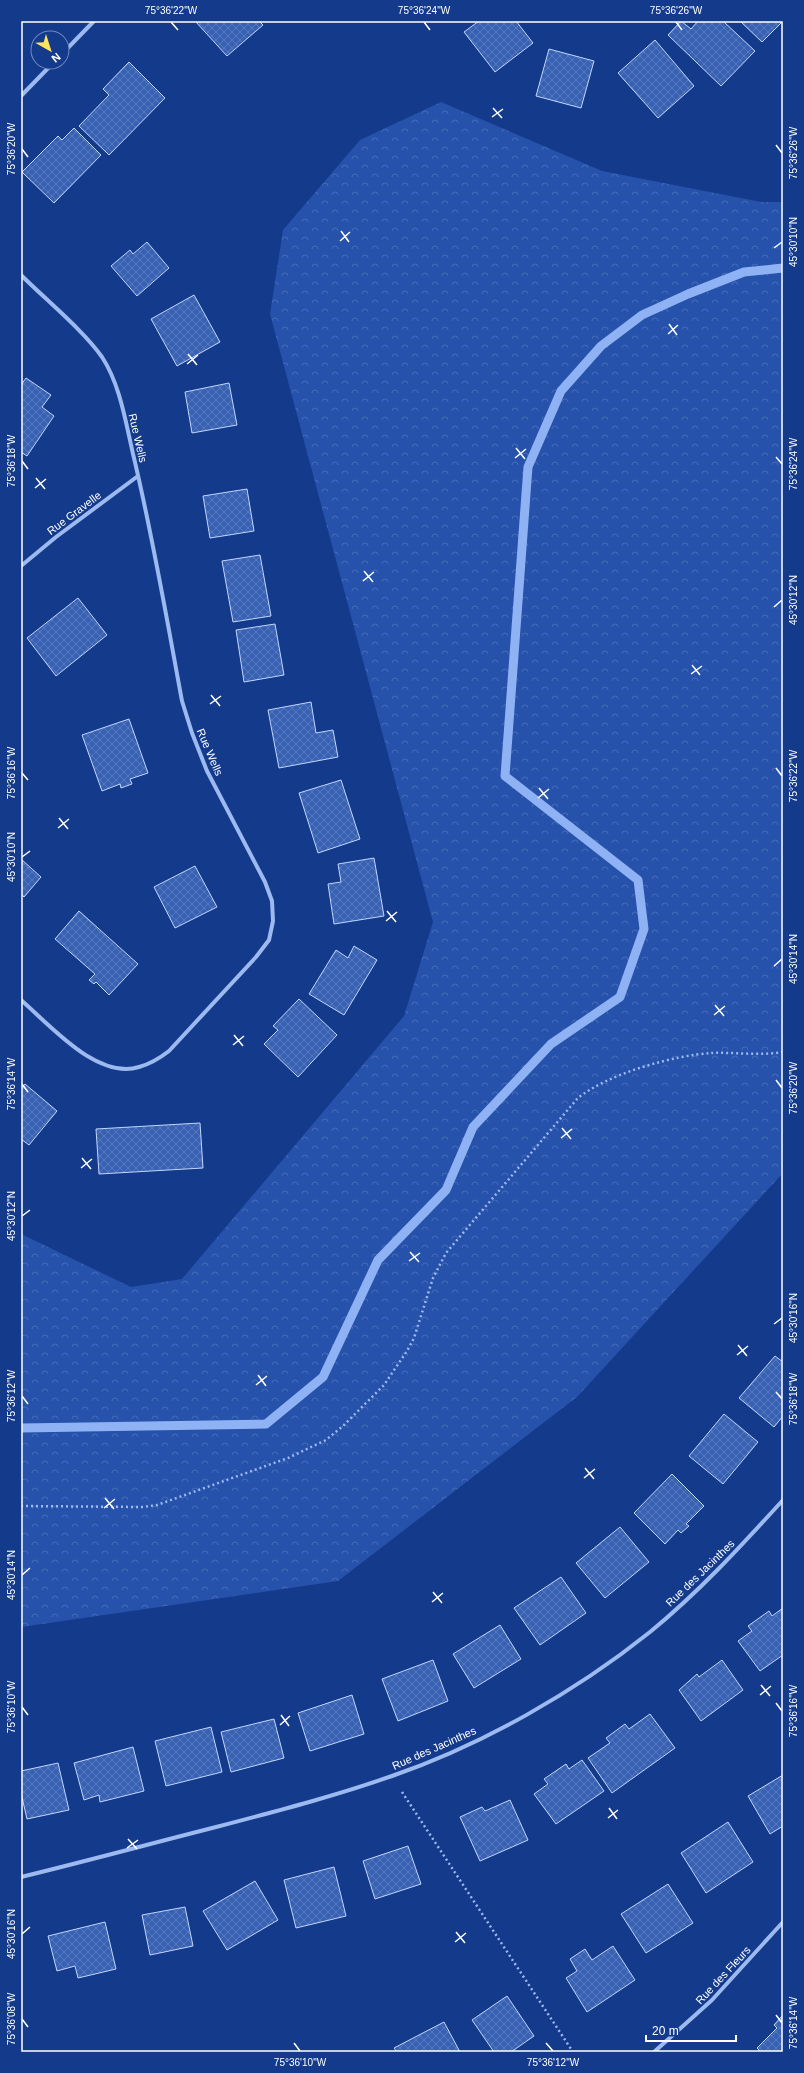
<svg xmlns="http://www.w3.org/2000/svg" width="804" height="2073" viewBox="0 0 804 2073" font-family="Arial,sans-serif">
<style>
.forest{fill:url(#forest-crowns)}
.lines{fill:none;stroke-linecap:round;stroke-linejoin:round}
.stream{stroke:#8eb2f3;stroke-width:9}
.building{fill:url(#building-cross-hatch);stroke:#c3d6fc}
.path{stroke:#9cb9f0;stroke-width:2.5;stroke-dasharray:2 3;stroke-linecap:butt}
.street{stroke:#9cb9f0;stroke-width:4}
.ticks{fill:none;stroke:#fff;stroke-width:1.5}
.labels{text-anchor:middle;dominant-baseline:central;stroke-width:3;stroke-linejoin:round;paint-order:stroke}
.street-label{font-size:11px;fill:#fff;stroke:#143a8c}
.neatline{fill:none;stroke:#fff;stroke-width:1.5}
.ticks-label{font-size:10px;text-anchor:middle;fill:#fff}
</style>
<defs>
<pattern id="forest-crowns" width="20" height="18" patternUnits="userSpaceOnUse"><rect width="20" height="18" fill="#2652ab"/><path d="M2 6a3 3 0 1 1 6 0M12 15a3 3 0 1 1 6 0" fill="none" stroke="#476cb8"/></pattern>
<pattern id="building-cross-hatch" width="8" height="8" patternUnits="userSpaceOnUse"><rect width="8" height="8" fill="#3861b3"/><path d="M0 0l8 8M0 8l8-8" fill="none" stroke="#5679be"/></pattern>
</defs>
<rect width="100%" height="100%" fill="#143a8c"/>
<!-- forest -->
<path class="forest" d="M 441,102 L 602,171 L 761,202 L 783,202 L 783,1173 L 577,1397 L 338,1581 L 21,1627 L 21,1234 L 131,1287 L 182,1279 L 404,1016 L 433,922 L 270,314 L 283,230 L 360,140 Z"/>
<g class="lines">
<!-- stream -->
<path class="stream" d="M 21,1428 L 266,1424 L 323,1377 L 378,1260 L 446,1190 L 473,1127 L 551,1044 L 620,997 L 644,929 L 638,880 L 505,776 L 528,467 L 561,391 L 601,346 L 642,315 L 688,294 L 744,272 L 783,268"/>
</g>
<!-- building -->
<path class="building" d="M 195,21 L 259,21 L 263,25 L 227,56 Z
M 479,21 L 516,21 L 533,43 L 495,72 L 464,32 Z
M 681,21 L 691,29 L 698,21 L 723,21 L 755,51 L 721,86 L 668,35 Z
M 740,21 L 783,21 L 762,42 Z
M 655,40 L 694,86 L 658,118 L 618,73 Z
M 549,49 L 594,61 L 581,108 L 536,96 Z
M 129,62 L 165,98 L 109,155 L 79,126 L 109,95 L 103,89 Z
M 74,128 L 101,155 L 54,203 L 22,172 L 58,136 L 62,140 Z
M 147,242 L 169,268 L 137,296 L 111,266 L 130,250 L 133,254 Z
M 194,295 L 220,342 L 177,366 L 151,319 Z
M 26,378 L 51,395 L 42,407 L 54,416 L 27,456 L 21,452 L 21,385 Z
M 229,383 L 237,425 L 192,433 L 185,392 Z
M 247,489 L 254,531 L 210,538 L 203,496 Z
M 260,555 L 271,616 L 233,622 L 222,561 Z
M 78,598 L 107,635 L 56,676 L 27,638 Z
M 275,624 L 284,675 L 244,682 L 236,630 Z
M 311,702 L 316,733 L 333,730 L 338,757 L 279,768 L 268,710 Z
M 129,719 L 148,773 L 130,779 L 132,784 L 121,788 L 120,784 L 102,791 L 82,735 Z
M 341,780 L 360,839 L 318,853 L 299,793 Z
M 374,858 L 384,916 L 334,924 L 328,884 L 341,882 L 338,864 Z
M 21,859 L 41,877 L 24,897 L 21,894 Z
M 195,866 L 217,907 L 175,928 L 154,887 Z
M 79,911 L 138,964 L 109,995 L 96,982 L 94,984 L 89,980 L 95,974 L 55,939 Z
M 354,946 L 377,960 L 344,1015 L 309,994 L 336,950 L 348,958 Z
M 299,999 L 337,1035 L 298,1077 L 264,1044 L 278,1030 L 273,1026 Z
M 25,1084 L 57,1111 L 29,1145 L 21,1139 L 21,1089 Z
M 200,1123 L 203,1168 L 99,1174 L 96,1129 Z
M 775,1356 L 783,1362 L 783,1416 L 774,1427 L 739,1398 Z
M 724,1414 L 758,1442 L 723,1484 L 689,1456 Z
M 672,1474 L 704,1506 L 686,1524 L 689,1526 L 681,1533 L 678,1530 L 665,1544 L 634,1513 Z
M 620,1527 L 649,1562 L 605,1598 L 576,1563 Z
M 561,1577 L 586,1613 L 540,1645 L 514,1608 Z
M 783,1608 L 783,1655 L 760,1671 L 738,1641 L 752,1631 L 748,1626 L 769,1611 L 772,1616 Z
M 500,1625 L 521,1659 L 474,1688 L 453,1654 Z
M 433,1660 L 448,1701 L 398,1721 L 382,1679 Z
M 722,1660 L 743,1690 L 701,1721 L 679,1690 L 697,1674 L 699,1677 Z
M 352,1695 L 364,1734 L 310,1751 L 298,1713 Z
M 650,1714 L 675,1748 L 612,1793 L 588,1758 L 610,1743 L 606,1738 L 625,1724 L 629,1729 Z
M 274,1719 L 284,1758 L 231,1772 L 221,1732 Z
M 211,1727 L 222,1772 L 166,1786 L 155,1741 Z
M 133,1747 L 144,1791 L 100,1802 L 99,1795 L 84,1800 L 74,1763 Z
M 582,1760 L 604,1791 L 556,1824 L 534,1794 L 548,1784 L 544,1779 L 566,1764 L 569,1769 Z
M 58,1763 L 69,1810 L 27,1819 L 21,1793 L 21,1771 Z
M 783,1775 L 783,1826 L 770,1834 L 748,1796 Z
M 510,1800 L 528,1840 L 480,1861 L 460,1817 L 482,1807 L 485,1811 Z
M 728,1822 L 753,1862 L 706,1893 L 681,1853 Z
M 408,1846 L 421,1884 L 375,1899 L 363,1861 Z
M 334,1867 L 346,1916 L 296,1928 L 284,1880 Z
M 255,1881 L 278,1920 L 227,1950 L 203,1911 Z
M 668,1884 L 693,1923 L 646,1953 L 621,1914 Z
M 185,1907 L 193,1946 L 150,1955 L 142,1915 Z
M 105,1922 L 116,1969 L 78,1978 L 75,1966 L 57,1971 L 48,1936 Z
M 613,1946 L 635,1980 L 587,2012 L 566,1978 L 577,1971 L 570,1959 L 585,1949 L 592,1960 Z
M 507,1996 L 534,2036 L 511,2052 L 494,2052 L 472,2020 Z
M 782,2016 L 783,2052 L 761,2052 L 757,2048 L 777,2028 L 774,2025 Z
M 444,2022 L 460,2052 L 397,2052 L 394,2048 Z"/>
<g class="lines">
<!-- path -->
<path class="path" d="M 21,1506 L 143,1507 L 157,1505 L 288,1458 L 326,1440 L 343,1426 L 384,1385 L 407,1351 L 414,1338 L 433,1278 L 446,1253 L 577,1099 C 606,1074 675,1055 712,1053 C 735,1052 760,1056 783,1052
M 402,1792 L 573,2052"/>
<!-- street -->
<path class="street" d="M 62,54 L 94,21
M 21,96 L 54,62
M 21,275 C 45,299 83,330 102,357 C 121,386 126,425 134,458 C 153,538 167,620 182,701 L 192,733 L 207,771 L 265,882 L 272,901 L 273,921 L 269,940 L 256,957 L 169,1051 C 160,1058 150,1064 139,1067 C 97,1080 50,1025 21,1000
M 21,566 L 56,537 L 138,476
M 21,1877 C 87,1861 153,1843 220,1826 C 277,1811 335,1796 392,1776 C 482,1745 575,1692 650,1632 C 699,1592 741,1546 783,1500
M 654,2052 L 712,2000 L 783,1922"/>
</g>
<!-- ticks -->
<path class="ticks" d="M 171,22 L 178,30M 424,22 L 430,30M 676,22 L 682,30M 493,108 L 502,118M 492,117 L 503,109M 776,145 L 782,153M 22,149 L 28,157M 341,231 L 349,242M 340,241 L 350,232M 774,248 L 782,242M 669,324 L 677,335M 668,334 L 678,325M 188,354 L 197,365M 187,364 L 198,355M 516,448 L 525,459M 776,457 L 782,464M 515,458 L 526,449M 22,461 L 28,469M 36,478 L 45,489M 35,488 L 46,479M 364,571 L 373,582M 363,581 L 374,572M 774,607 L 782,600M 692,665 L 700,675M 691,674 L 702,666M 211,695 L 220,706M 210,704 L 221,696M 776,768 L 782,776M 22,773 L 28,780M 539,788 L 548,799M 538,798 L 549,789M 59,818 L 68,829M 58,828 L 69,819M 22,857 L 30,851M 387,911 L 396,922M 386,921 L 397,912M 774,966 L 782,959M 715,1005 L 724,1016M 714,1015 L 725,1006M 234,1035 L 243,1046M 233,1045 L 244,1036M 776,1080 L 782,1088M 22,1084 L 28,1092M 562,1128 L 571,1139M 561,1138 L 572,1129M 82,1158 L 91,1169M 81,1168 L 92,1159M 22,1216 L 30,1210M 410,1252 L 419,1262M 409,1261 L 420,1253M 774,1324 L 782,1318M 738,1345 L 747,1356M 737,1355 L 748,1346M 258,1375 L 266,1386M 256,1385 L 267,1376M 776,1392 L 782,1399M 22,1396 L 28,1404M 585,1468 L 594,1479M 584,1478 L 595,1469M 105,1498 L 114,1509M 104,1508 L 115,1499M 22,1575 L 30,1568M 433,1592 L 442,1603M 432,1602 L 443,1593M 761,1685 L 770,1696M 760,1695 L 771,1686M 776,1703 L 782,1711M 22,1707 L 28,1715M 281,1715 L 289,1726M 280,1725 L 290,1716M 609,1808 L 617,1819M 608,1818 L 618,1810M 128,1839 L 137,1849M 127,1848 L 138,1840M 456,1932 L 465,1943M 22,1934 L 30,1927M 455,1942 L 466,1933M 776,2015 L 782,2023M 22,2019 L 28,2027M 294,2043 L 300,2051M 546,2043 L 553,2051"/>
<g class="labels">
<!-- street labels -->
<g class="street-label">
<text transform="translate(138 438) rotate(77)">Rue Wells</text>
<text transform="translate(74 513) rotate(-37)">Rue Gravelle</text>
<text transform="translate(210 752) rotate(67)">Rue Wells</text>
<text transform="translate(700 1573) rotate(-44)">Rue des Jacinthes</text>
<text transform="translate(434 1748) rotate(-24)">Rue des Jacinthes</text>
<text transform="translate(723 1975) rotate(-47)">Rue des Fleurs</text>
</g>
</g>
<!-- border -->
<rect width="804" height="2073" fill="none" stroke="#143a8c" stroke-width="44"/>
<!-- north arrow -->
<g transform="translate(50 50) rotate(141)"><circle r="19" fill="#143a8c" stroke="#7289ba"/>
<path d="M0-3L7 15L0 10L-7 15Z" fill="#ffe35c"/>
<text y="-6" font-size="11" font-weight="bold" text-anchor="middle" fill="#ffffff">N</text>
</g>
<!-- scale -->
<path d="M646 2035v6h90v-6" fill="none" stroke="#ffffff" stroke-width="2"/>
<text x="652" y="2035" font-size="12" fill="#ffffff" stroke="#143a8c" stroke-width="3" paint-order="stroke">20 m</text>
<rect x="22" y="22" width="760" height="2029" class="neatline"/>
<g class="ticks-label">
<text x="171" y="14">75°36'22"W</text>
<text x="424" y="14">75°36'24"W</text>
<text x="676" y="14">75°36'26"W</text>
<text transform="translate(11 149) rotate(-90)" y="4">75°36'20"W</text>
<text transform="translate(793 153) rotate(-90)" y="4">75°36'26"W</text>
<text transform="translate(793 242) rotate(-90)" y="4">45°30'10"N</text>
<text transform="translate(11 461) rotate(-90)" y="4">75°36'18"W</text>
<text transform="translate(793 464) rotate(-90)" y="4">75°36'24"W</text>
<text transform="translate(793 600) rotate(-90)" y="4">45°30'12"N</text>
<text transform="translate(11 773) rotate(-90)" y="4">75°36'16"W</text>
<text transform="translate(793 776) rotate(-90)" y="4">75°36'22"W</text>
<text transform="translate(11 857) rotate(-90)" y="4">45°30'10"N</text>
<text transform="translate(793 959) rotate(-90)" y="4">45°30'14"N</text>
<text transform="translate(11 1084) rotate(-90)" y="4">75°36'14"W</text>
<text transform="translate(793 1088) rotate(-90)" y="4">75°36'20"W</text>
<text transform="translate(11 1216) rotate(-90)" y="4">45°30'12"N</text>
<text transform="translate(793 1318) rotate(-90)" y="4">45°30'16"N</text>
<text transform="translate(11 1396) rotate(-90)" y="4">75°36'12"W</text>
<text transform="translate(793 1399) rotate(-90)" y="4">75°36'18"W</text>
<text transform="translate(11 1575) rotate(-90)" y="4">45°30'14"N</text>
<text transform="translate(11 1707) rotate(-90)" y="4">75°36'10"W</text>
<text transform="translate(793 1711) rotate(-90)" y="4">75°36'16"W</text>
<text transform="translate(11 1934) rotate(-90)" y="4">45°30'16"N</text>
<text transform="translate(11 2019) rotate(-90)" y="4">75°36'08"W</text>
<text transform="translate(793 2023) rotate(-90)" y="4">75°36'14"W</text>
<text x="300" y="2066">75°36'10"W</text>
<text x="553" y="2066">75°36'12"W</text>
</g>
</svg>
